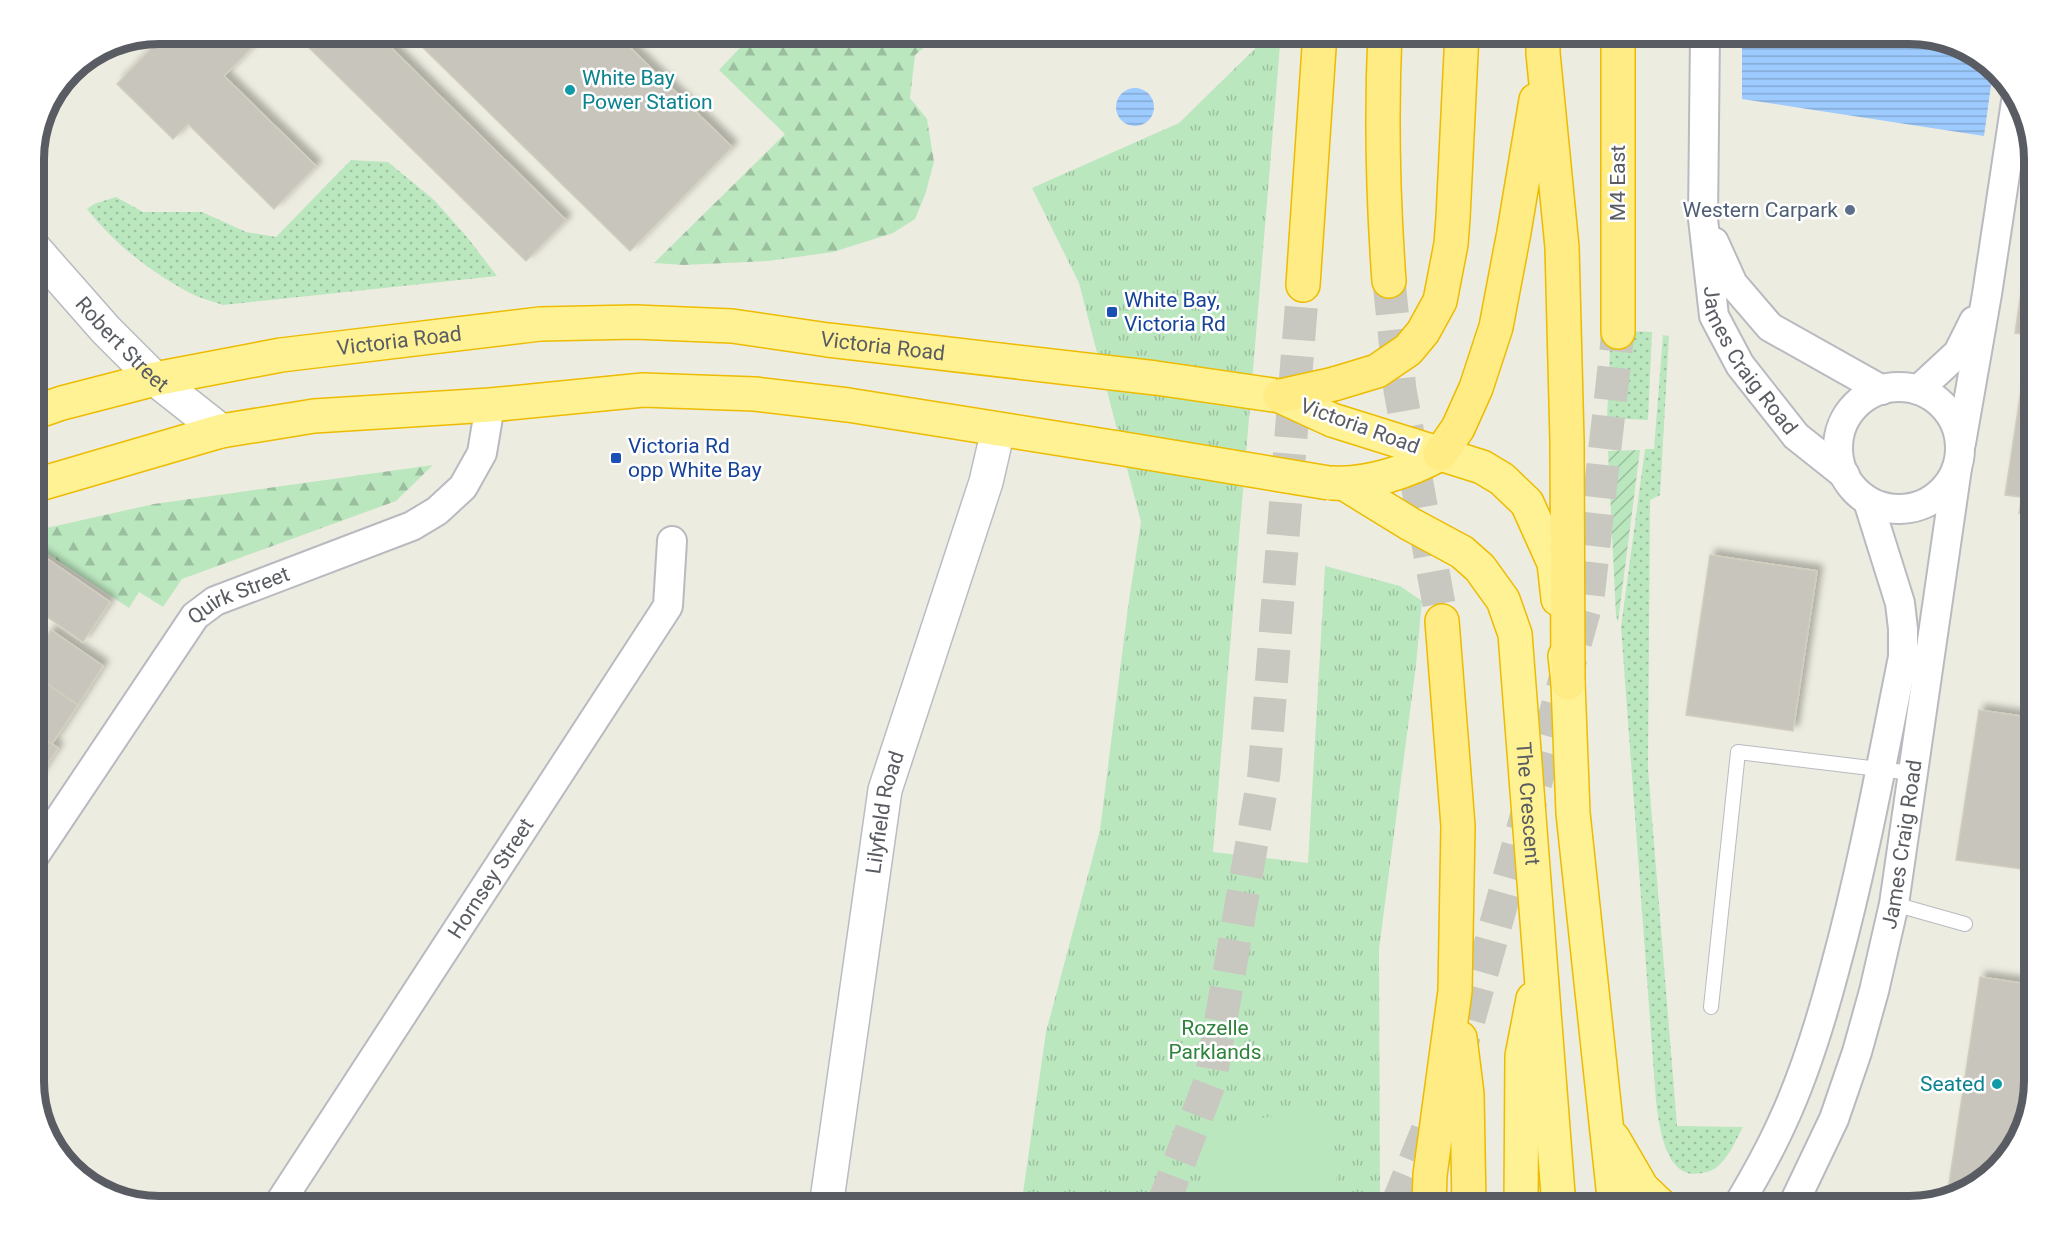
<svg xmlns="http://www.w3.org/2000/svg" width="2067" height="1240" viewBox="0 0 2067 1240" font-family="Roboto,sans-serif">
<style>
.grass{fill:url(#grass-dots)}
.forest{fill:url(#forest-firs)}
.park{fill:url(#park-tufts)}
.garden{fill:url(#garden-furrows)}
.pitch{fill:#bbe7bf}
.water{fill:url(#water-rules)}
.building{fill:#c8c5bd;stroke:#d2cebe;stroke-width:1.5;filter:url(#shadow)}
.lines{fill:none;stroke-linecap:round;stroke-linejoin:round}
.motorway-tunnel{stroke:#c8c8c0;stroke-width:33;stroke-dasharray:33 16;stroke-linecap:butt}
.service-casing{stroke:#b8bac0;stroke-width:16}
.minor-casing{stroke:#b8bac0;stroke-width:32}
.tertiary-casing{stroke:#b8bac0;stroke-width:36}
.secondary-casing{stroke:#b9bcc3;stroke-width:36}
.trunk-casing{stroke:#edbb00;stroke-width:36}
.motorway-casing{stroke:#edbb00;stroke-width:36}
.service{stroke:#fff;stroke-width:14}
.minor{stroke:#fff;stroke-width:28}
.tertiary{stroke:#fff;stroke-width:33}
.secondary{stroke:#fff;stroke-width:33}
.trunk{stroke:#fff294;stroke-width:33}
.motorway{stroke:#ffec85;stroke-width:33}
.trunk-bridge-casing{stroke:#edbb00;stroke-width:36;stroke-linecap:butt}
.motorway-bridge-casing{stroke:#edbb00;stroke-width:36;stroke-linecap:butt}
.trunk-bridge{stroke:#fff294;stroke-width:33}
.motorway-bridge{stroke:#ffec85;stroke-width:33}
.culture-dot{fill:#0f9aa8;stroke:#fff;stroke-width:2}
.service-dot{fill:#5c6f8a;stroke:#fff;stroke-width:2}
.transit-dot{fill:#1a4fb4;stroke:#fff;stroke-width:2}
.labels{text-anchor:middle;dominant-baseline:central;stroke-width:5;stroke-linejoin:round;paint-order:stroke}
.culture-label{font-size:21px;fill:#0d838f;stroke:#fff;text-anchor:start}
.street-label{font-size:21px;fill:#595c62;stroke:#fff}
.service-label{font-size:21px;fill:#4e5e75;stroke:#fff;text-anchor:end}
.transit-label{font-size:21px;fill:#164399;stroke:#fff;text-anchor:start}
.park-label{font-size:21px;fill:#2f833c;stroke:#fff}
.rim{fill:none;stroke:#595c62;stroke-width:8}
</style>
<defs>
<pattern id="grass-dots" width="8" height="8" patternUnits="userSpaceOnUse" patternTransform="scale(1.5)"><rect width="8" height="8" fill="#bbe7bf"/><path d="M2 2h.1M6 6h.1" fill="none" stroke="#9bbe9f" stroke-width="1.8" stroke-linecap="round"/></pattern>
<pattern id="forest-firs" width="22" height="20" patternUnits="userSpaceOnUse" patternTransform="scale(1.5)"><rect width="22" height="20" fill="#bbe7bf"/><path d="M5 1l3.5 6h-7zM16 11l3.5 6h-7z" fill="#9bbe9f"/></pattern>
<pattern id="park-tufts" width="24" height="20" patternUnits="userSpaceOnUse" patternTransform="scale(1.5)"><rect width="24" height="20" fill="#bbe7bf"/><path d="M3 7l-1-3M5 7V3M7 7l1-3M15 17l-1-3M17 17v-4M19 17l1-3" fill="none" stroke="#9bbe9f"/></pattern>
<pattern id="garden-furrows" width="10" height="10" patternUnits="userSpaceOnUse" patternTransform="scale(1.5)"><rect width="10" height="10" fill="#bbe7bf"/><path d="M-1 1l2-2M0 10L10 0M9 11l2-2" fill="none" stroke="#9bbe9f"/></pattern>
<pattern id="water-rules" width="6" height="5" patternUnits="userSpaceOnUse" patternTransform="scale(1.5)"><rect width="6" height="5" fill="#9ecbff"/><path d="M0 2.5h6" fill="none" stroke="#84a8d2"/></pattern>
<filter id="shadow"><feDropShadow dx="5.5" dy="-5.5" stdDeviation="3" flood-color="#0004"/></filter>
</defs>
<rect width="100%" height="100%" fill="#edece0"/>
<!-- grass -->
<path class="grass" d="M 351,160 L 388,162 L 434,200 L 467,237 L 497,276 L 223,305 C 212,301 199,298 188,292 C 149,271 114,243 87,209 L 94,204 L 116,197 L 143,212 L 202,212 L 246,232 L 276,237 Z
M 1601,330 L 1652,332 L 1648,420 L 1607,418 L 1610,350 L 1600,349 Z
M 1663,335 L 1669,336 L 1660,495 L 1650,500 L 1648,769 L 1677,1126 L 1743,1127 C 1736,1140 1729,1157 1717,1167 C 1711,1172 1702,1173 1695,1174 C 1664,1174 1659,1123 1656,1101 L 1621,627 L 1645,449 L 1654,449 Z"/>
<!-- forest -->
<path class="forest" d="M 754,33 L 942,33 L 915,55 L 910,98 L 927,119 L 934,162 L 925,195 L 915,219 L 893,233 L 833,252 L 768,261 L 684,265 L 654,263 L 785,134 L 719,70 Z
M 433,465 L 396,501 L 182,579 L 163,607 L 139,592 L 129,608 L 33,544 L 33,531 L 154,504 Z"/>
<!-- park -->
<path class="park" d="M 1271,33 L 1281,33 L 1213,852 L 1308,863 L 1325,566 L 1400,586 L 1422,601 L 1416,665 L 1379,949 L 1380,1207 L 1021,1207 L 1046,1032 L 1100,830 L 1128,607 L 1141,522 L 1079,283 L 1032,188 L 1179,123 Z"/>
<!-- garden -->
<path class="garden" d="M 1640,450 L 1618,622 L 1616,616 L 1608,451 Z"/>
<!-- pitch -->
<path class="pitch" d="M 1328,1109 L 1340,1207 L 1210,1207 L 1200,1126 Z"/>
<!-- water -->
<path class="water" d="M 1742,33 L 1908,33 L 1971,50 L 1993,71 L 1984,136 L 1742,99 Z
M1116 107a19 19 0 1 1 38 0a19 19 0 1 1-38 0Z"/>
<!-- building -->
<path class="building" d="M 166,33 L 182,33 L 188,39 L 193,33 L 266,33 L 224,76 L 316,166 L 274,209 L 188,124 L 173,139 L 117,84 Z
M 294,33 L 376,33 L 566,220 L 526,261 Z
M 408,33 L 615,33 L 732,147 L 630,251 Z
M 2029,239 L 2034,240 L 2034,304 L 2028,335 L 2015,333 Z
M 2029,338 L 2034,339 L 2034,515 L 2019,513 L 2022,497 L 2005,495 Z
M 36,551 L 110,602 L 83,642 L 33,607 L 33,556 Z
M 1710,555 L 1817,571 L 1793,731 L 1686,715 Z
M 51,630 L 103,666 L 78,705 L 33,674 L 33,657 Z
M 33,674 L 78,705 L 52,744 L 33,732 Z
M 1979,710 L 2034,718 L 2034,792 L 2022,869 L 1956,860 Z
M 33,732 L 58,748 L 33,785 Z
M 1980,977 L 2034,985 L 2034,1061 L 2027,1108 L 2017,1144 L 1971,1190 L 1947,1197 Z"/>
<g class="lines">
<!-- motorway-tunnel -->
<path class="motorway-tunnel" d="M 1389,281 L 1400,390 L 1442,621
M 1454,1066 L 1460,1051 L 1588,598 L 1618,332
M 1162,1207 L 1210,1082 L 1264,774 L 1303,285
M 1396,1207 L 1432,1119"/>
<!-- service casing -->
<g class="service-casing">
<path id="service" d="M 1894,904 L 1965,924
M 1711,1007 L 1738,752 L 1912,773"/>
</g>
<!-- minor casing -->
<g class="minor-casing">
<g id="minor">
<path id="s1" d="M 1705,33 L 1703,219 L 1714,316 L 1740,365 L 1796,436 L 1845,475"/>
<path d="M 1714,242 L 1733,284 L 1770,327 L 1882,390"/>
<circle cx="1899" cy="448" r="61"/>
<path d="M 1918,390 L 1958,353 L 1974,321"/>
<path d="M 1961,443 L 1987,294 L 2017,95"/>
<path id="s2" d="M 33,858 L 195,616 L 215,601 L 412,526 L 437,511 L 463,487 L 482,453 L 490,405"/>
<path id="s3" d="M 277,1207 L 668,606 L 672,541"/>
<path d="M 1737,1207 C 1753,1180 1769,1152 1782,1123 C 1805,1074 1821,1021 1835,968 C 1863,866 1882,761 1903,657 L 1903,629 L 1900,603 L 1868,501"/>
<path id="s4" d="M 1792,1207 L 1834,1119 L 1857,1052 L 1874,991 L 1894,904 L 1957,468"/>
</g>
</g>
<!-- tertiary casing -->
<g class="tertiary-casing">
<g id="tertiary">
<path id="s5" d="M 33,247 L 106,330 L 155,379 L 221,431"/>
</g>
</g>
<!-- secondary casing -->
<g class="secondary-casing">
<g id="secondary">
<path id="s6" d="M 826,1207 L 885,790 L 986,482 L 998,430"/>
</g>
</g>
<!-- trunk casing -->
<g class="trunk-casing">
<g id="trunk">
<path id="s7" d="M 33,413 L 62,403 L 155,379 L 281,355 L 540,324 L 635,322 L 732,326 L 828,340 L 1156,378 L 1280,396"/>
<path d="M 1332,420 L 1482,467 L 1502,479 L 1527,503 L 1554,563 L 1558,599"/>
<path d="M 1333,483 C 1368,485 1410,471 1440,454"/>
<path id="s8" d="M 1345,484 L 1410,524 L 1462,552 L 1480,568 L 1503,600 L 1515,634 L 1559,1207"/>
<path d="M 33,486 L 221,431 L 314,416 L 490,405 L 643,390 L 755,394 L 848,405 L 1118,448"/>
<path d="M 1565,656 L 1568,683 L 1573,813 L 1615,1207"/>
<path d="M 1613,1138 L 1642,1188 L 1662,1207"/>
<path d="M 1521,1207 L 1522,1056 L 1533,999"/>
</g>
</g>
<!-- motorway casing -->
<g class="motorway-casing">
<path id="motorway" d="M 1385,33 C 1381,116 1383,198 1389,281
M 1543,33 L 1543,53 L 1562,247 L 1567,441 L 1568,683
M 1618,33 L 1618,332
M 1303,285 L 1320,33
M 1334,384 L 1377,371 L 1408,350 L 1423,332 L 1440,301 L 1451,244 L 1453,218 L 1462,33
M 1440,454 L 1458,428 L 1476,388 L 1496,327 L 1514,232 L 1536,100
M 1460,1038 L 1467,1094 L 1469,1207
M 1429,1207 L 1430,1175 L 1455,991 L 1458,826 L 1442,621"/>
</g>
<!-- service -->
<use href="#service" class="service"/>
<!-- minor -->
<use href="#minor" class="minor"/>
<!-- tertiary -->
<use href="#tertiary" class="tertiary"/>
<!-- secondary -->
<use href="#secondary" class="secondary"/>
<!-- trunk -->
<use href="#trunk" class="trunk"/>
<!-- motorway -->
<use href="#motorway" class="motorway"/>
<!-- trunk-bridge casing -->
<g class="trunk-bridge-casing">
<path id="trunk-bridge" d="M 1280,396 L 1332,420
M 1118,448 L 1329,483"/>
</g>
<!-- motorway-bridge casing -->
<g class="motorway-bridge-casing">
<path id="motorway-bridge" d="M 1280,396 L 1334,384"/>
</g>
<!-- trunk-bridge -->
<use href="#trunk-bridge" class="trunk-bridge"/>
<!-- motorway-bridge -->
<use href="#motorway-bridge" class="motorway-bridge"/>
</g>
<!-- markers -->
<g class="culture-dot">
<circle cx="570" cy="90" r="6"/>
<circle cx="1997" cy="1084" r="6"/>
</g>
<circle class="service-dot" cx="1850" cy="210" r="6"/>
<g class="transit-dot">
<rect x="1106" y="306" width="12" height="12" rx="3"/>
<rect x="610" y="452" width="12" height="12" rx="3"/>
</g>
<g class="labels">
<!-- culture labels -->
<g class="culture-label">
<text x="582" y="78">White Bay<tspan x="582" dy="24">Power Station</tspan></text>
<text x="1985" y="1084" text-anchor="end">Seated</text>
</g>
<!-- street labels -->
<g class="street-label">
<text transform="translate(1618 183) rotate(-90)">M4 East</text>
<text stroke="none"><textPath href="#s7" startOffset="374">Victoria Road</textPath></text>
<text stroke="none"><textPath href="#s5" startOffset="132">Robert Street</textPath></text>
<text stroke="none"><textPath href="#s7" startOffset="860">Victoria Road</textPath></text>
<text stroke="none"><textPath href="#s1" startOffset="339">James Craig Road</textPath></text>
<text transform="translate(1360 426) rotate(20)">Victoria Road</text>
<text stroke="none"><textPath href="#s2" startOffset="340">Quirk Street</textPath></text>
<text stroke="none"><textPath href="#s8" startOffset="405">The Crescent</textPath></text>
<text stroke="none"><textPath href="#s6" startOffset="399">Lilyfield Road</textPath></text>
<text stroke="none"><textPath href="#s4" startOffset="381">James Craig Road</textPath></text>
<text stroke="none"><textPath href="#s3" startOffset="392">Hornsey Street</textPath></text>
</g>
<!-- service labels -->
<g class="service-label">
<text x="1838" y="210">Western Carpark</text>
</g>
<!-- transit labels -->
<g class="transit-label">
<text x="1124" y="300">White Bay,<tspan x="1124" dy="24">Victoria Rd</tspan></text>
<text x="628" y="446">Victoria Rd<tspan x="628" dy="24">opp White Bay</tspan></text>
</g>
<!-- park labels -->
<g class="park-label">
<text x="1215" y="1028">Rozelle<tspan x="1215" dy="24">Parklands</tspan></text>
</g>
</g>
<!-- crop -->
<path d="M0 0H2067V1240H0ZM159 44H1909A115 115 0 0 1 2024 159V1081A115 115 0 0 1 1909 1196H159A115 115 0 0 1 44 1081V159A115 115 0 0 1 159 44Z" fill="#fff" fill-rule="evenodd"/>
<path class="rim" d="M159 44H1909A115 115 0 0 1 2024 159V1081A115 115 0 0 1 1909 1196H159A115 115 0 0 1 44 1081V159A115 115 0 0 1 159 44Z"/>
</svg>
